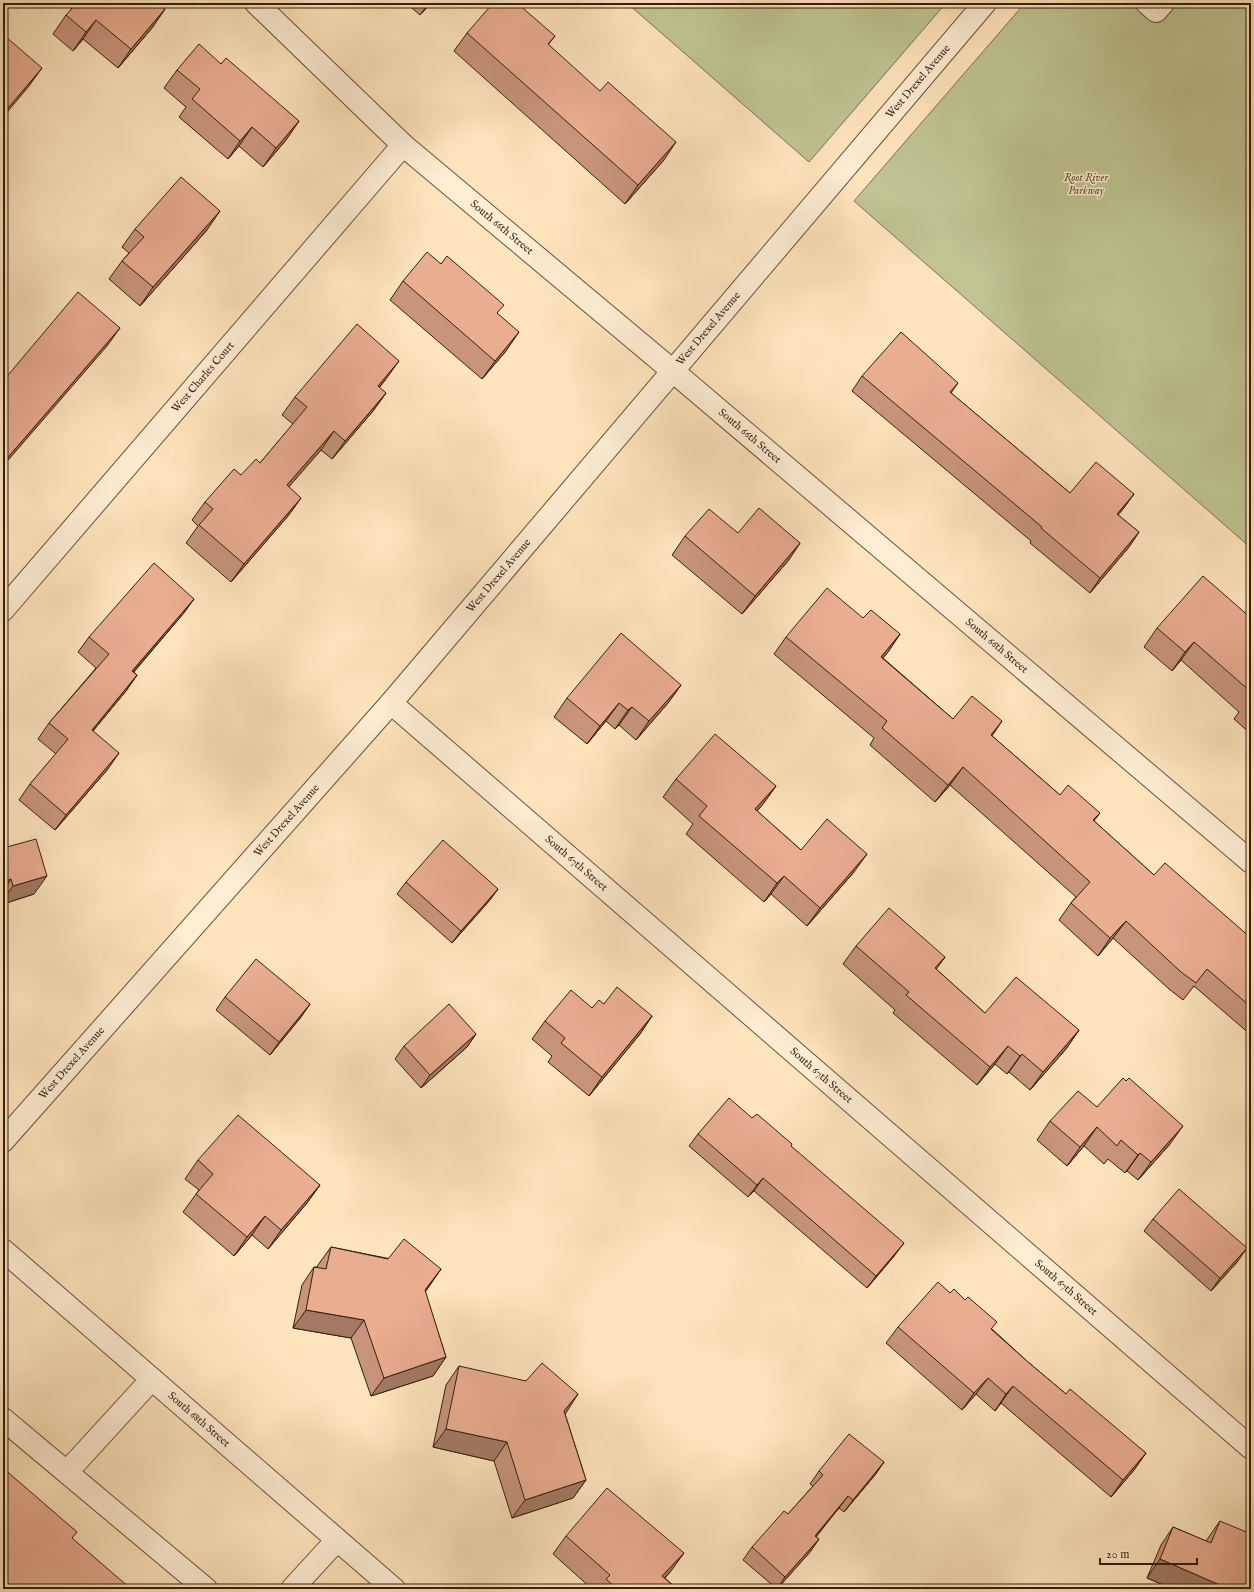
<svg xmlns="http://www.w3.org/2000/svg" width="1254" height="1592" viewBox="0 0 1254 1592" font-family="'IM FELL English',serif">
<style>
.green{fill:#bfc491;stroke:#7a704e}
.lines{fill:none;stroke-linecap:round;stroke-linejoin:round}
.minor-casing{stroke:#684f37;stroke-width:24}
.minor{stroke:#feedd3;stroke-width:22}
.wall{fill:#c8957c;stroke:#361d0b}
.shaded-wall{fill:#a37965;stroke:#361d0b}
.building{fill:#e9ad90;stroke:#361d0b}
.labels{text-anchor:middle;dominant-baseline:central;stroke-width:3;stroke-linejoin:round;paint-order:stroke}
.street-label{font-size:11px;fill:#361d0b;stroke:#feedd3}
.park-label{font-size:11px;font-style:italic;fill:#5f4f33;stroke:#feedd3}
</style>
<rect width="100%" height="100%" fill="#fee4bc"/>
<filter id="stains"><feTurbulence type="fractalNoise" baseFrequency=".005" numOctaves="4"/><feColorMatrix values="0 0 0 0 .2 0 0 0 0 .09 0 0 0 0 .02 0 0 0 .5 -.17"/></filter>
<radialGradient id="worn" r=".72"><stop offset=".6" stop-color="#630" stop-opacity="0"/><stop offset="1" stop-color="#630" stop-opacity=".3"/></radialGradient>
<!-- green -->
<path class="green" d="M 627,3 L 946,3 L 809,162 Z
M 1025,3 L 1251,3 L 1251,548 L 854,201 Z"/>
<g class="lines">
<!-- minor casing -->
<g class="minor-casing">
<g id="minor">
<path id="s1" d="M 256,3 L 403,145 L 674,372 L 1251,862"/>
<path d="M 1147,3 L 1156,11 L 1163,3"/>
<path id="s2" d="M 3,610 L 403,145"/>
<path id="s3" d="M 391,703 L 1251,1448"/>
<path id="s4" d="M 3,1141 L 391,703 L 985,3"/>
<path id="s5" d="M 3,1250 L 394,1589"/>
<path d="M 3,1419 L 206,1589"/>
<path d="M 67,1472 L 152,1379"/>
<path d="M 292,1589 L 337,1540"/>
</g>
</g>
<!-- minor -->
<use href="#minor" class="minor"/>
</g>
<!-- wall -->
<path class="wall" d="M 66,3 L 166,3 L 163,8 L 165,9 L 152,28 L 118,68 L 83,39 L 73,51 L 53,34 L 66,15 L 72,9 Z
M 406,3 L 431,3 L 420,15 Z
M 467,33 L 555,36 L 548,45 L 664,160 L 625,204 L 454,51 Z
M 221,64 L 299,121 L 286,140 L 263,167 L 239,146 L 228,159 L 179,117 L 186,107 L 164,88 L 177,70 Z
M 135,229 L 207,230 L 140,306 L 109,279 L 122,261 L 129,253 L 122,247 Z
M 403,281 L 498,314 L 506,351 L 482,379 L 390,300 Z
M 862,376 L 958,383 L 951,393 L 1070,493 L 1134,494 L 1123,509 L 1118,515 L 1139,532 L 1129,547 L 1090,593 L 1030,543 L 1031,541 L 852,391 Z
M 386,379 L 379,388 L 386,393 L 373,411 L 332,459 L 321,450 L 288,487 L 301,498 L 288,516 L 231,582 L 186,543 L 198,526 L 192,520 L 205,502 L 241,475 L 260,463 L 293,424 L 282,415 L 295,397 Z
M 738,533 L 800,543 L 788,561 L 742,614 L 672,555 L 685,536 Z
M 194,599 L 183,614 L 134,672 L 137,675 L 126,691 L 93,731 L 108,769 L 55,830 L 19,800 L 30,784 L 56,754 L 38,739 L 49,723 L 96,668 L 78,652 L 89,637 Z
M 863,618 L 900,634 L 888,652 L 883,658 L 953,719 L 992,736 L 1060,795 L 1100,813 L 1094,821 L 1154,875 L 1251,938 L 1251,1035 L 1194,986 L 1183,1000 L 1169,989 L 1113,938 L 1098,956 L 1059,920 L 1071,903 L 1076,897 L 950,785 L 935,802 L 870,745 L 874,738 L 774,654 L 786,637 Z
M 1251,618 L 1251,734 L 1234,719 L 1239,712 L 1181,660 L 1172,671 L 1144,647 L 1157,628 Z
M 681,685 L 668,703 L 636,740 L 619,725 L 615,729 L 606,721 L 587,744 L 554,717 L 567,698 Z
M 676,779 L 776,786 L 763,804 L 757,811 L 801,850 L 854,872 L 807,926 L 771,894 L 764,902 L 686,834 L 693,824 L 663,797 Z
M 3,832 L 7,847 L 34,894 L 3,904 Z
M 406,882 L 498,889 L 489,901 L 452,943 L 397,894 Z
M 856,946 L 945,957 L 936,969 L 985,1013 L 1079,1030 L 1066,1049 L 1030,1090 L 1009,1072 L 1007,1074 L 995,1064 L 977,1085 L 893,1013 L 895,1010 L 843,964 Z
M 225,997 L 310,1004 L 301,1017 L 270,1055 L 216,1010 Z
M 604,1004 L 652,1016 L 640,1034 L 589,1096 L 548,1062 L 552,1056 L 532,1039 L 545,1021 L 592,1008 Z
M 476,1034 L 467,1047 L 421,1088 L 395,1059 L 404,1046 Z
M 1097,1107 L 1170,1144 L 1138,1180 L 1127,1171 L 1125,1173 L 1108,1159 L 1104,1164 L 1084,1146 L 1067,1166 L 1037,1140 L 1050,1121 Z
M 752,1118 L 791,1146 L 895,1255 L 867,1288 L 754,1191 L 748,1197 L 689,1146 L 698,1134 Z
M 198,1160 L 320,1185 L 307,1203 L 268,1249 L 252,1235 L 234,1256 L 183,1212 L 199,1190 L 185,1179 Z
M 1153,1219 L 1238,1261 L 1211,1291 L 1144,1231 Z
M 331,1247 L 441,1269 L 425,1292 L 446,1357 L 433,1376 L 371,1396 L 351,1338 L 293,1328 L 302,1285 L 314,1267 L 317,1267 L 318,1265 Z
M 898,1327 L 992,1329 L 1028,1362 L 1066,1394 L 1146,1453 L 1134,1470 L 1111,1497 L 1001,1403 L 995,1411 L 976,1394 L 962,1410 L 886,1343 Z
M 459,1366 L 565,1414 L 586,1480 L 573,1498 L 512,1518 L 494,1461 L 433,1447 L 446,1385 Z
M 884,1462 L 875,1475 L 844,1512 L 839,1508 L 816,1537 L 819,1539 L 810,1552 L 777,1589 L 743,1560 L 752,1547 L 788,1514 L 813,1486 L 810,1484 L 819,1471 Z
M 1220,1521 L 1251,1589 L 1173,1589 L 1147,1578 L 1161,1545 L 1173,1527 L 1206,1541 Z
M 566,1536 L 671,1571 L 665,1578 L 677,1589 L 592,1589 L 553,1554 Z"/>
<!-- shaded-wall -->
<path class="shaded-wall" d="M 429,3 L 431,3 L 420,15 Z
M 165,9 L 152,28 L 118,68 L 131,49 Z
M 96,20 L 83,39 L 73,51 L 86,32 Z
M 42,68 L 29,86 L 3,117 L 3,114 Z
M 299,121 L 286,140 L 263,167 L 276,148 Z
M 252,127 L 239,146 L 228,159 L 240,141 Z
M 676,142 L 664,160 L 625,204 L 638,185 Z
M 220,211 L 207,230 L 140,306 L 153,287 Z
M 120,328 L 107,346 L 3,466 L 3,463 Z
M 519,332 L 506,351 L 482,379 L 495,361 Z
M 399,361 L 386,379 L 365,404 L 378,386 Z
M 386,393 L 373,411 L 332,459 L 345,441 Z
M 334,431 L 321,450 L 274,504 L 287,485 Z
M 1134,494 L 1123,509 L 1106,529 L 1117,514 Z
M 301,498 L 288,516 L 231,582 L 244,564 Z
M 1139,532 L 1129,547 L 1090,593 L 1100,578 Z
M 800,543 L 788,561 L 742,614 L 755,596 Z
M 194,599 L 183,614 L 121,686 L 132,671 Z
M 900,634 L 888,652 L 869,674 L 881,657 Z
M 1194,642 L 1181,660 L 1172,671 L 1185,652 Z
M 137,675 L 126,691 L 81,745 L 92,730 Z
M 681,685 L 668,703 L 636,740 L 649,721 Z
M 619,703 L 606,721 L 587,744 L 600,726 Z
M 632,707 L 619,725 L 615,729 L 628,710 Z
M 1002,721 L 990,739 L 991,735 Z
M 119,753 L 108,769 L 55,830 L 66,815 Z
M 963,767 L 950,785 L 935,802 L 948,785 Z
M 776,786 L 763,804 L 742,828 L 755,809 Z
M 867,854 L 854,872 L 807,926 L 820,908 Z
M 47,876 L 34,894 L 3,904 L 3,900 L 13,886 Z
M 784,876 L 771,894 L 764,902 L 777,883 Z
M 11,879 L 3,891 L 3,882 Z
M 498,889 L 489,901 L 452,943 L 461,931 Z
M 1126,921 L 1113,938 L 1098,956 L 1110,938 Z
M 945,957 L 932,975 L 935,968 Z
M 310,1004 L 301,1017 L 270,1055 L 279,1042 Z
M 652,1016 L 640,1034 L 589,1096 L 602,1077 Z
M 1079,1030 L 1066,1049 L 1030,1090 L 1043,1072 Z
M 476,1034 L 467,1047 L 421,1088 L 430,1075 Z
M 1008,1046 L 995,1064 L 977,1085 L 990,1067 Z
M 1022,1054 L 1009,1072 L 1007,1074 L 1020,1056 Z
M 1183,1126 L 1170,1144 L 1138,1180 L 1151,1162 Z
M 1097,1127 L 1084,1146 L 1067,1166 L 1080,1147 Z
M 1140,1153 L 1127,1171 L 1125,1173 L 1138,1155 Z
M 763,1178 L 754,1191 L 748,1197 L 757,1185 Z
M 320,1185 L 307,1203 L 268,1249 L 281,1230 Z
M 265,1216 L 252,1235 L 234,1256 L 247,1237 Z
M 904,1243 L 895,1255 L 867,1288 L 876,1276 Z
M 1247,1248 L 1238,1261 L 1211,1291 L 1220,1278 Z
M 441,1269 L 428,1288 L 412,1309 L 425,1290 Z
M 306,1310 L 364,1320 L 351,1338 L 293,1328 Z
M 446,1357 L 433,1376 L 371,1396 L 384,1378 Z
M 988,1378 L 976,1394 L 962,1410 L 974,1393 Z
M 1013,1386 L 1001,1403 L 995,1411 L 1006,1394 Z
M 578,1394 L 566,1413 L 551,1430 L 564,1411 Z
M 446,1429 L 507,1442 L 494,1461 L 433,1447 Z
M 1146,1453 L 1134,1470 L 1111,1497 L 1123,1480 Z
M 884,1462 L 875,1475 L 844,1512 L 853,1500 Z
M 586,1480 L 573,1498 L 512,1518 L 525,1500 Z
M 848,1496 L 839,1508 L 806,1548 L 815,1536 Z
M 819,1539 L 810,1552 L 777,1589 L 785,1577 Z
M 684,1553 L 671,1571 L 654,1589 L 662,1576 Z
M 1160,1559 L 1229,1589 L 1173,1589 L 1147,1578 Z"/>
<!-- building -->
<path class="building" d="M 77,3 L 166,3 L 162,7 L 165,9 L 131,49 L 96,20 L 86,32 L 66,15 Z
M 493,3 L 517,3 L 555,36 L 548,44 L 600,91 L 608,82 L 676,142 L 638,185 L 467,33 Z
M 6,37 L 42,68 L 3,114 L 3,40 Z
M 199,44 L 221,64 L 226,58 L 299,121 L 276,148 L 252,127 L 240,141 L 192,99 L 200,89 L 177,70 Z
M 181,177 L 220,211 L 153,287 L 122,261 L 144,237 L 135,229 Z
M 427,252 L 441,264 L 447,256 L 504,305 L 497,313 L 519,332 L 495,361 L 403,281 Z
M 78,292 L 120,328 L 3,463 L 3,381 Z
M 357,324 L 399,361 L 378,386 L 386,393 L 345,441 L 334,431 L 287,485 L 301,498 L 244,564 L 199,525 L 213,509 L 205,502 L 234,469 L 241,475 L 256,459 L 260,463 L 307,407 L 295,397 Z
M 901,332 L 958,383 L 950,392 L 1070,493 L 1096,462 L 1134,494 L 1117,514 L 1139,532 L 1100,578 L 1041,528 L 1042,527 L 862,376 Z
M 759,508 L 800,543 L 755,596 L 685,536 L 709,509 L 738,533 Z
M 154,563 L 194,599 L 132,671 L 137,675 L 92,730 L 119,753 L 66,815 L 30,784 L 68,739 L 49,723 L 109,654 L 89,637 Z
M 1203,576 L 1251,618 L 1251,692 L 1194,642 L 1185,652 L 1157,628 Z
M 827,588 L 863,618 L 871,610 L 900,634 L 881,657 L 953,719 L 972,696 L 1002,721 L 991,735 L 1060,795 L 1068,785 L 1100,813 L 1093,820 L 1154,875 L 1165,863 L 1251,938 L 1251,1007 L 1207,969 L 1196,983 L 1181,972 L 1126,921 L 1110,938 L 1071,903 L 1090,882 L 963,767 L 948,785 L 882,728 L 887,721 L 786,637 Z
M 621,633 L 681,685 L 649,721 L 632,707 L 628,710 L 619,703 L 600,726 L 567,698 Z
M 1251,696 L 1251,705 L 1247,701 Z
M 715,734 L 776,786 L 755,809 L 801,850 L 827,819 L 867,854 L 820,908 L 784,876 L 777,883 L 699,816 L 707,806 L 676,779 Z
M 3,832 L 7,847 L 36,839 L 47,876 L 13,886 L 11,879 L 3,882 Z
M 443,840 L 498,889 L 461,931 L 406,882 Z
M 889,908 L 945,957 L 935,968 L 985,1013 L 1016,977 L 1079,1030 L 1043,1072 L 1022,1054 L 1020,1056 L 1008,1046 L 990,1067 L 906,995 L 909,992 L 856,946 Z
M 256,959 L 310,1004 L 279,1042 L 225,997 Z
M 617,987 L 652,1016 L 602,1077 L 561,1043 L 565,1038 L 545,1021 L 571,990 L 592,1008 L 599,1000 L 604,1004 Z
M 449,1004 L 476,1034 L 430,1075 L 404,1046 Z
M 1123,1078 L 1126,1081 L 1129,1078 L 1183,1126 L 1151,1162 L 1140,1153 L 1138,1155 L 1121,1140 L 1117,1146 L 1097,1127 L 1080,1147 L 1050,1121 L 1078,1091 L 1097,1107 Z
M 729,1098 L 752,1118 L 757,1114 L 792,1144 L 791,1146 L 904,1243 L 876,1276 L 763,1178 L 757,1185 L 698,1134 Z
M 238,1115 L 320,1185 L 281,1230 L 265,1216 L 247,1237 L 196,1194 L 213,1174 L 198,1160 Z
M 1179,1189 L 1247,1248 L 1220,1278 L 1153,1219 Z
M 404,1239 L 441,1269 L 425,1290 L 446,1357 L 384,1378 L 364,1320 L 306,1310 L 314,1267 L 326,1269 L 331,1247 L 388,1259 Z
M 938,1282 L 950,1293 L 954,1289 L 965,1300 L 968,1297 L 997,1322 L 991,1329 L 1028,1362 L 1066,1394 L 1070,1389 L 1146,1453 L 1123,1480 L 1013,1386 L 1006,1394 L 988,1378 L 974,1393 L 898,1327 Z
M 542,1363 L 578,1394 L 564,1411 L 586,1480 L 525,1500 L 507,1442 L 446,1429 L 459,1366 L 526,1381 Z
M 849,1434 L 884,1462 L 853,1500 L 848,1496 L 815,1536 L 819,1539 L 785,1577 L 752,1547 L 784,1511 L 788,1514 L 823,1475 L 819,1471 Z
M 3,1468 L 77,1532 L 72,1538 L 131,1589 L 3,1589 Z
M 607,1488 L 684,1553 L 662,1576 L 677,1589 L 617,1589 L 606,1579 L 610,1575 L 566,1536 Z
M 1220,1521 L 1251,1534 L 1251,1589 L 1229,1589 L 1160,1559 L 1173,1527 L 1211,1543 Z"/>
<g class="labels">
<!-- street labels -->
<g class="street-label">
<text stroke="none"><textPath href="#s4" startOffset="1400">West Drexel Avenue</textPath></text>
<text stroke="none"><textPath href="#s1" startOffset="333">South 66th Street</textPath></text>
<text stroke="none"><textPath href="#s4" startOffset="1076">West Drexel Avenue</textPath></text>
<text stroke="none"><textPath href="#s2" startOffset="307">West Charles Court</textPath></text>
<text stroke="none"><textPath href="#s1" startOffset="657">South 66th Street</textPath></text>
<text stroke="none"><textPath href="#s4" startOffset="752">West Drexel Avenue</textPath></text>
<text stroke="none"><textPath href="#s1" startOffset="981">South 66th Street</textPath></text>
<text stroke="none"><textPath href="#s4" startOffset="428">West Drexel Avenue</textPath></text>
<text stroke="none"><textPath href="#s3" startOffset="245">South 67th Street</textPath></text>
<text stroke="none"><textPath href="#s4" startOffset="104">West Drexel Avenue</textPath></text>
<text stroke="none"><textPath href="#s3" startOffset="569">South 67th Street</textPath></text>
<text stroke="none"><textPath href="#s3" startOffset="893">South 67th Street</textPath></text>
<text stroke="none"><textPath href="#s5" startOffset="259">South 68th Street</textPath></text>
</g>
<!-- park labels -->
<g class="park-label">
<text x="1086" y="178">Root River<tspan x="1086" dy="13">Parkway</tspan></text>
</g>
</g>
<!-- margin -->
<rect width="1254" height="1592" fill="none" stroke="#fee4bc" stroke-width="16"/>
<rect x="4" y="4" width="1246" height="1584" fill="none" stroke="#361d0b" stroke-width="2"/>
<rect x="8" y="8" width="1238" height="1576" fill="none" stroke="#361d0b"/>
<!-- scale -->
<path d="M1100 1558v6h97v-6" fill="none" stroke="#361d0b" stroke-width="2"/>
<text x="1106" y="1558" font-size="12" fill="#361d0b" stroke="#feedd3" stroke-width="3" paint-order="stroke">20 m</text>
<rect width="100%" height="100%" filter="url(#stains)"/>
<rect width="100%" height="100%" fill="url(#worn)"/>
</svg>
